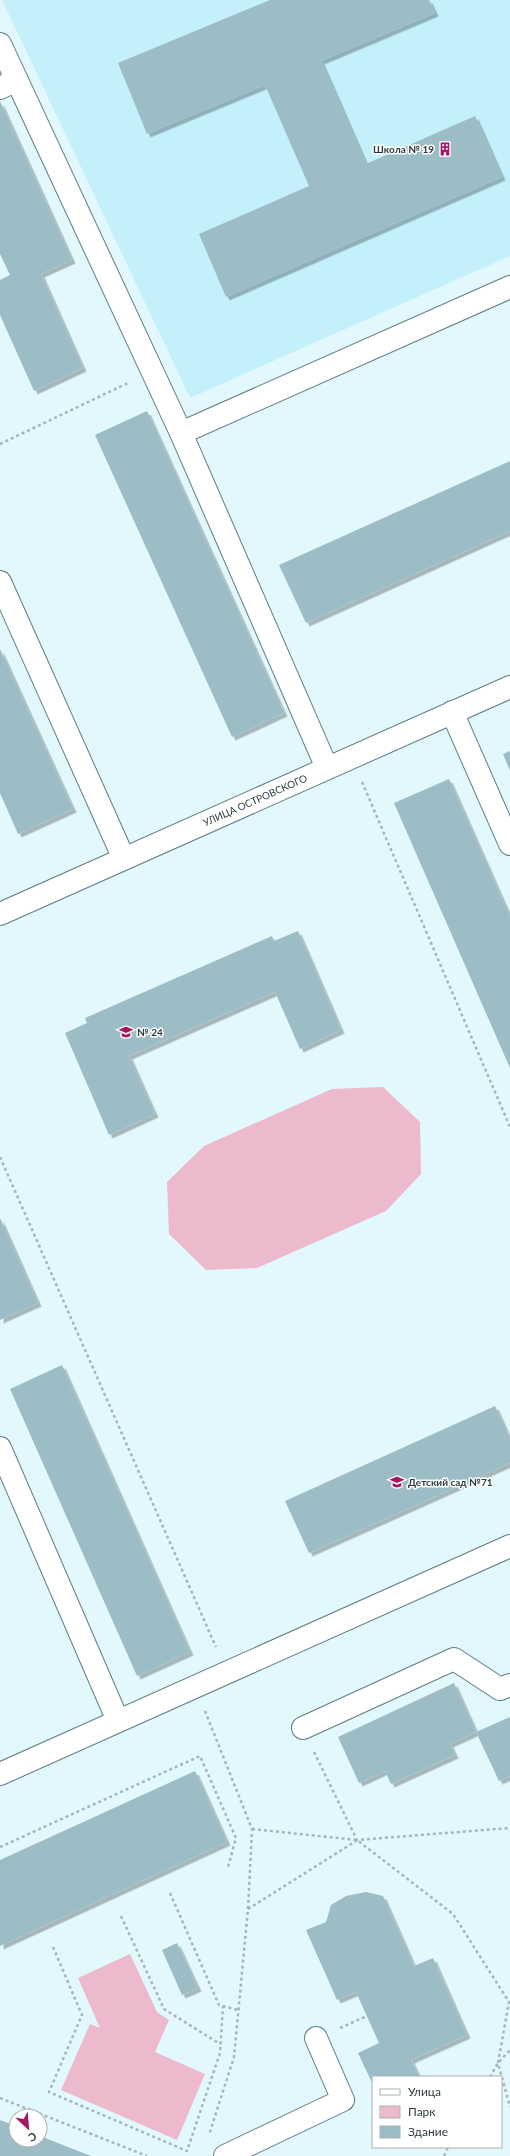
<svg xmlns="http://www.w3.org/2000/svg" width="510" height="2156" viewBox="0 0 510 2156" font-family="Lato,sans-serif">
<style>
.built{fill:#c4f0fb}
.green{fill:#ecbacc}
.building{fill:#9cbdc6;filter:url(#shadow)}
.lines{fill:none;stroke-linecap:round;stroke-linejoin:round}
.minor-casing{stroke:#5d7c84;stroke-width:24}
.path{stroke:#a4b6bb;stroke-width:2.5;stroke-dasharray:3 3;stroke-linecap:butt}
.minor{stroke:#fff;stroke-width:22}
.labels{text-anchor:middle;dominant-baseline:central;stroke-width:3;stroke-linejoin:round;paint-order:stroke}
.poi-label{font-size:10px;font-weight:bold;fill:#2d3b3e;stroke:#fff;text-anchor:start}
.street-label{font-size:10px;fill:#2d3b3e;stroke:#fff}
</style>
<defs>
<filter id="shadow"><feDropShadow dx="3.5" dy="3.5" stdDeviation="0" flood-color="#0004"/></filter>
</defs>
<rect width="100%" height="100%" fill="#e3f8fd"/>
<!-- built -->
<path class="built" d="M 2,0 L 510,0 L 510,256 L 190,398 Z"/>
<!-- green -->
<path class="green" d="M 383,1087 L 420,1122 L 421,1174 L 386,1211 L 257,1268 L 206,1270 L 169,1234 L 167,1182 L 204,1146 L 332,1089 Z
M 130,1954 L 157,2012 L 169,2020 L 155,2052 L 205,2074 L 177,2140 L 61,2090 L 90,2024 L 100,2028 L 78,1978 Z"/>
<!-- building -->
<path class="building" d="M 270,0 L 429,0 L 435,13 L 321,61 L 366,164 L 475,116 L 502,177 L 226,297 L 199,234 L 309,186 L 265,85 L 147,134 L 118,63 Z
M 0,101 L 72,260 L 41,274 L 83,368 L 34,391 L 0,315 L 0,280 L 10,275 L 0,254 Z
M 147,411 L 284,713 L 232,737 L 95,435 Z
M 510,461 L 510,531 L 306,623 L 279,565 Z
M 0,649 L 73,809 L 18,834 L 0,793 Z
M 510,751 L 510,771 L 503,754 Z
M 449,779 L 510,917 L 510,1068 L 394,803 Z
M 298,931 L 341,1030 L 300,1049 L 275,992 L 129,1056 L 155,1114 L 109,1135 L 65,1033 L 87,1023 L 85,1018 L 272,936 L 274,941 Z
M 0,1218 L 38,1303 L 0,1320 Z
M 62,1365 L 190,1652 L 137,1676 L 10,1389 Z
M 495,1406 L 510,1439 L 510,1463 L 309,1553 L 285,1501 Z
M 454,1683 L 476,1732 L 510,1717 L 510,1776 L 499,1781 L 476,1732 L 450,1744 L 455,1755 L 391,1784 L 385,1771 L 359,1783 L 338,1737 Z
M 195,1771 L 227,1842 L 0,1946 L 0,1860 Z
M 366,1892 L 383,1896 L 414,1966 L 433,1958 L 467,2035 L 411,2060 L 419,2077 L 373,2077 L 373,2085 L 358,2053 L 379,2043 L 356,1992 L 337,2000 L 306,1930 L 326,1922 L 331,1905 L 346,1896 Z
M 177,1943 L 198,1988 L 182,1995 L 162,1950 Z
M 0,2120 L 16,2126 L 16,2140 L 40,2140 L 40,2136 L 91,2156 L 0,2156 Z"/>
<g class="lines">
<!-- minor casing -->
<g class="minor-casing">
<path id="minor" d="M 0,44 L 181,433 L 327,768
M 0,88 L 17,80
M 181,433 L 510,287
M 0,582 L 124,859
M 452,712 L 510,844
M 0,914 L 510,687
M 0,1448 L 118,1721
M 303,1728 L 454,1659 L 500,1689 L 510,1685
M 0,1774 L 510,1546
M 225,2156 L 343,2100 L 316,2038"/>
</g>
<!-- path -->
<path class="path" d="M 0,444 L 128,383
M 362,782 L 510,1127
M 0,1157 L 216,1647
M 205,1711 L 252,1829 L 248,1909 L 234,2057 L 209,2135
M 314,1752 L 357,1840 L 510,1828
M 252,1829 L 357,1840 L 453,1914 L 509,2002 L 498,2063 L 510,2107
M 0,1847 L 200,1756 L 236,1838 L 228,1867
M 170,1893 L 219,2005 L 238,2010
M 248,1909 L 356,1841
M 121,1916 L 164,2009 L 220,2044
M 53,1947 L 82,2015 L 49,2092 L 187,2151 L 220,2053 L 223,2006
M 340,2028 L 367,2016
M 490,2077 L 498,2063 L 510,2050
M 0,2098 L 147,2156
M 444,2156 L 448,2147"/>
<!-- minor -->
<use href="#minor" class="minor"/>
</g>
<!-- icons -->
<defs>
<g id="building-bare" transform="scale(1.08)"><path d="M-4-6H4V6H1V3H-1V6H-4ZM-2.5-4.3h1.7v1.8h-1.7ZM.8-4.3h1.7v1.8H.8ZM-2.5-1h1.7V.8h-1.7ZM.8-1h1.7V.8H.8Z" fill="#a41a62" stroke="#fff" stroke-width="2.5" paint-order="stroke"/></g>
<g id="school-bare" transform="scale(1.08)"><path d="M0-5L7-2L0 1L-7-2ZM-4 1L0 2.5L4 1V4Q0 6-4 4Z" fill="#a41a62" stroke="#fff" stroke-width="2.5" paint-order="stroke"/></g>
</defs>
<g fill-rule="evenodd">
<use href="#building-bare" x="445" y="149"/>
<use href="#school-bare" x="126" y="1032"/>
<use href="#school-bare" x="397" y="1482"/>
</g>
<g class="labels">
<!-- poi labels -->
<g class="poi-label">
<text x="434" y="149" text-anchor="end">Школа № 19</text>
<text x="137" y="1032">№ 24</text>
<text x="408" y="1482">Детский сад №71</text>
</g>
<!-- street labels -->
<g class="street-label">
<text transform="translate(255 800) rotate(-24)">УЛИЦА ОСТРОВСКОГО</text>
</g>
</g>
<!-- legend -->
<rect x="372" y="2076" width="130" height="72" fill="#ffffff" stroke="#abb1b2"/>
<rect x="380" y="2089" width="20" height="6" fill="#ffffff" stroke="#abb1b2"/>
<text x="408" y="2096" font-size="12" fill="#2d3b3e">Улица</text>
<rect x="380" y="2106" width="20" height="12" fill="#ecbacc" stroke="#abb1b2"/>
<text x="408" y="2116" font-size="12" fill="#2d3b3e">Парк</text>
<rect x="380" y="2126" width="20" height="12" fill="#9cbdc6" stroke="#abb1b2"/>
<text x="408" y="2136" font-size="12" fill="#2d3b3e">Здание</text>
<!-- north arrow -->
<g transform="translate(28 2128) rotate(154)"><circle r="19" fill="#ffffff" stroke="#abb1b2"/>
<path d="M0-3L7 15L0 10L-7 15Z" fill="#a41a62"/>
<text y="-6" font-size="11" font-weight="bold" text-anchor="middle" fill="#2d3b3e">С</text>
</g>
</svg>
